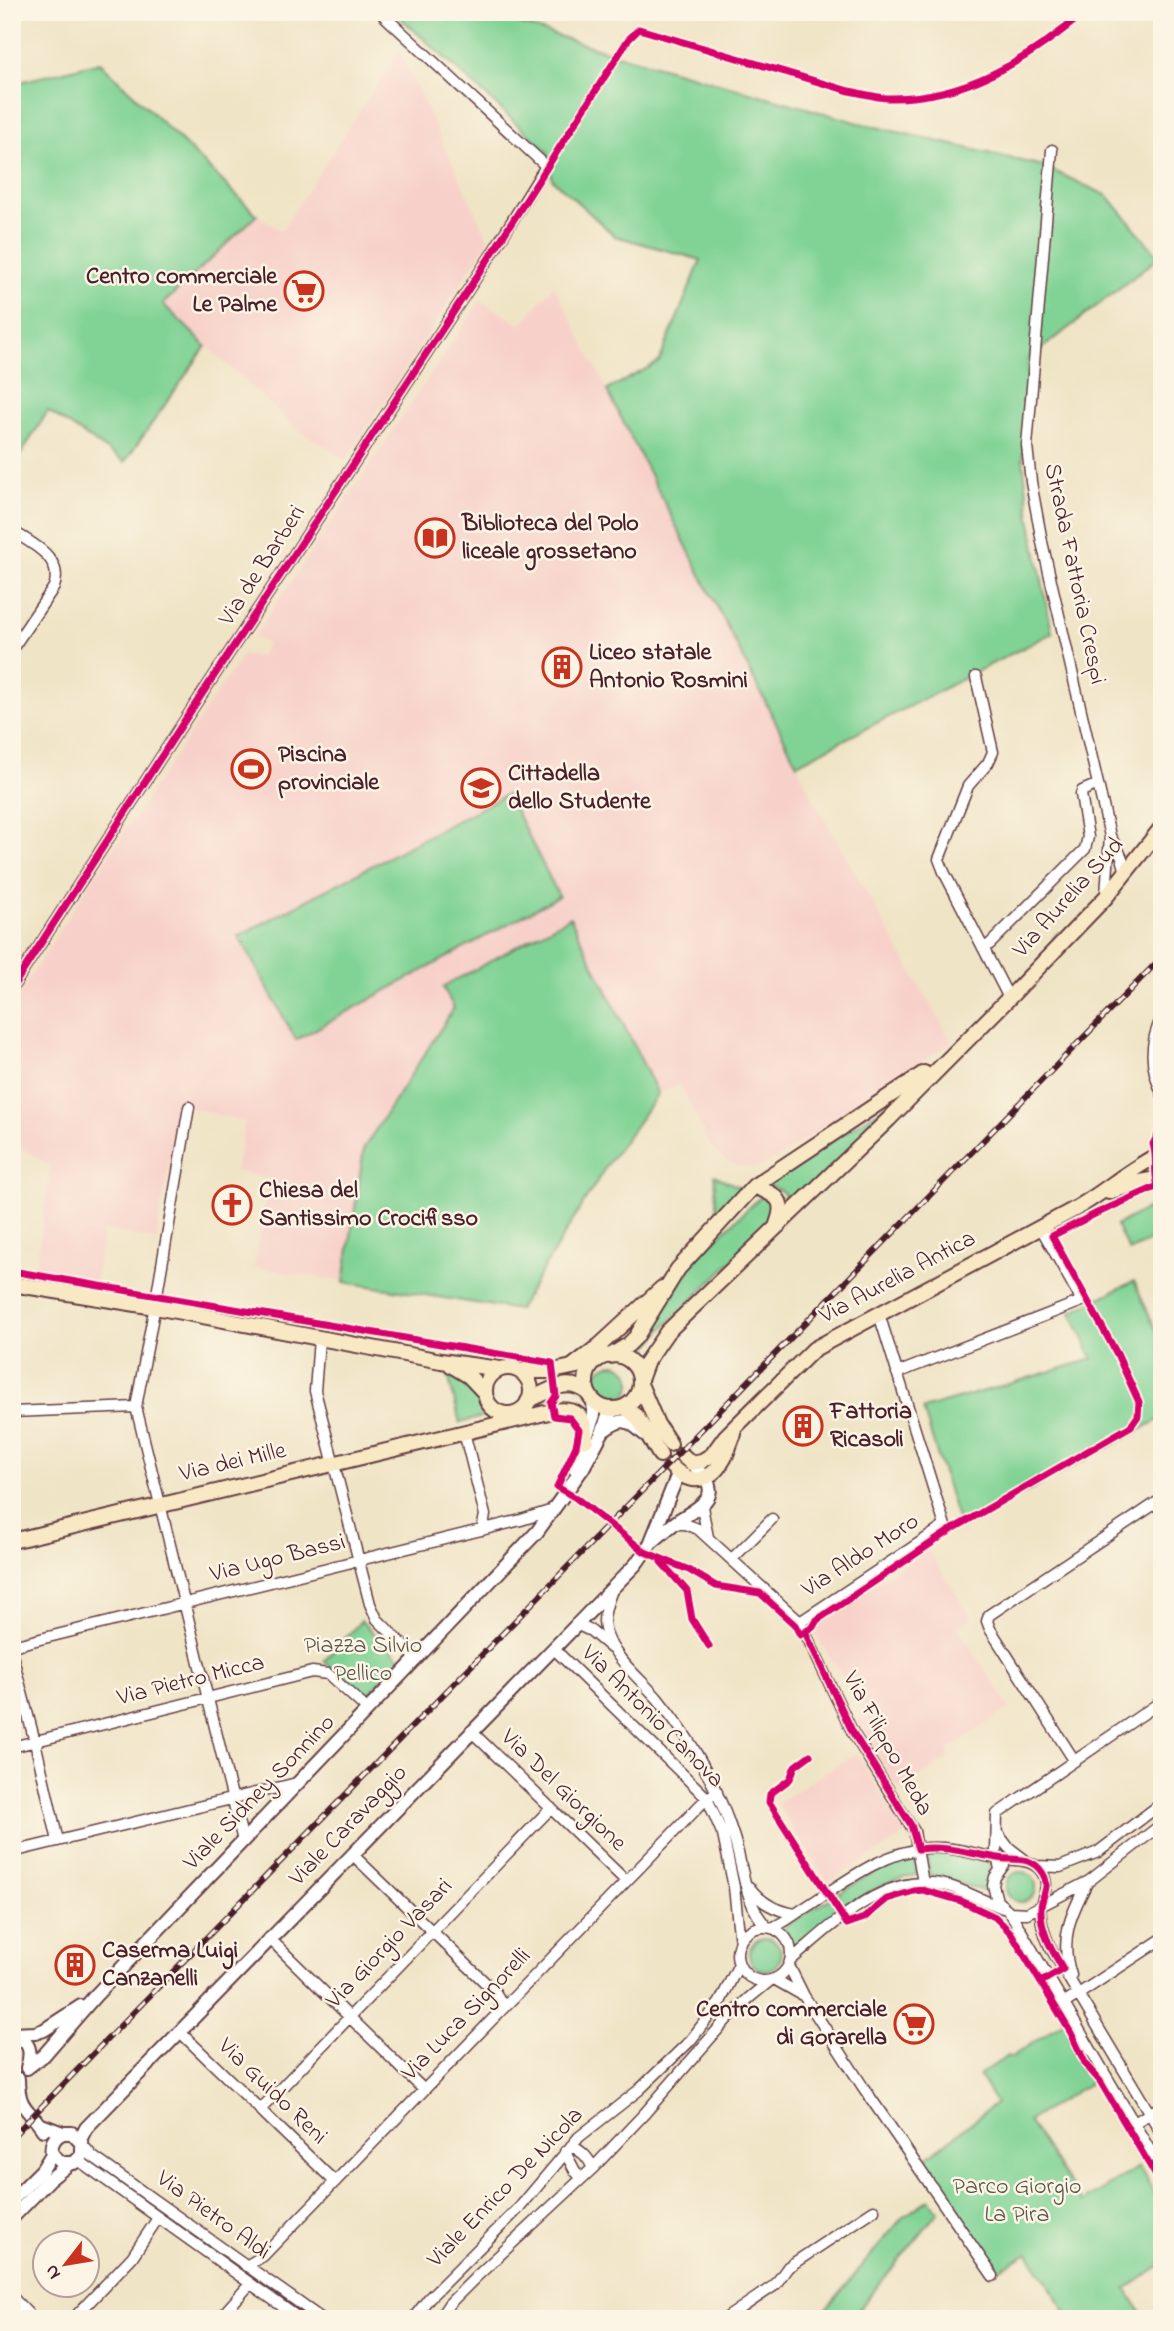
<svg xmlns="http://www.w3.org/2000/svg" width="1174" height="2331" viewBox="0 0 1174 2331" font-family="'Indie Flower',sans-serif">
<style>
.built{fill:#f7d1c9}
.green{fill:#81d395;stroke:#667960;stroke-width:2}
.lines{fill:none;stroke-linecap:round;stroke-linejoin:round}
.minor-casing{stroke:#633d42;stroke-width:13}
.tertiary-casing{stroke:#633d42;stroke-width:16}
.secondary-casing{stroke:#633d42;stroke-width:18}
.minor{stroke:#fff;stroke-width:10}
.tertiary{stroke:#fff;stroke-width:12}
.secondary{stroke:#f8e8c3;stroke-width:14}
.rail-casing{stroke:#4a1f2b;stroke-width:6}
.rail{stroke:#fcf5e5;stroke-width:3.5;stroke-dasharray:10;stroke-linecap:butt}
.cycleway-casing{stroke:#fcf5e5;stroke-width:11}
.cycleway{stroke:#d6006c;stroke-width:7}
.labels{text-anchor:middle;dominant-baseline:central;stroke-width:5;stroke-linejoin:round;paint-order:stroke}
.poi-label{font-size:24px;font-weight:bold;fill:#4a1f2b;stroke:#fcf5e5;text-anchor:start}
.street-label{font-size:24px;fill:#4a1f2b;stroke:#fcf5e5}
.park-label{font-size:24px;fill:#5a554b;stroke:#fcf5e5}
</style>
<rect width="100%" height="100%" fill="#fcf5e5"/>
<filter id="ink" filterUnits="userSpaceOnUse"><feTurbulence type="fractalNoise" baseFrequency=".0143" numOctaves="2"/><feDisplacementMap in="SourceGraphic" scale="14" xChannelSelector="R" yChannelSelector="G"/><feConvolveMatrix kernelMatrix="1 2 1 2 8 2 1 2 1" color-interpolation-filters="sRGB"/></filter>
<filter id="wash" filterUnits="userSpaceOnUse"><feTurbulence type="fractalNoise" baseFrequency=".00686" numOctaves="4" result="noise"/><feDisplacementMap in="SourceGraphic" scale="28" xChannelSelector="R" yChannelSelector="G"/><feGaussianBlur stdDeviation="1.57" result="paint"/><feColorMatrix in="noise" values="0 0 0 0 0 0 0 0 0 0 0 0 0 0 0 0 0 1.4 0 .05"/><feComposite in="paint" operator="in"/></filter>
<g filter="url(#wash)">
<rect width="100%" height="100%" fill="#f0e4c6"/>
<!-- built -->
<path class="built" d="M 399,51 L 489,240 L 346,460 L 297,429 L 162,305 L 257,215 L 281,231 Z
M 554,285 L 821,813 L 952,1042 L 773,1161 L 757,1167 L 737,1166 L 722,1158 L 710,1146 L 680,1084 L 658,1094 L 607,1165 L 518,1310 L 254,1267 L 268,1178 L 235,1171 L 245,1122 L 180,1105 L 156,1240 L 104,1230 L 95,1281 L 35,1271 L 51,1166 L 12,1143 L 12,1006 L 69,915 L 243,654 L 260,657 L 267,643 L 254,637 L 480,301 L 521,325 Z
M 927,1549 L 972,1618 L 958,1628 L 1010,1708 L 947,1750 L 950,1757 L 900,1790 L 855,1720 L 865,1711 L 816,1635 L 819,1621 Z
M 856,1753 L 906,1834 L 828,1883 L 777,1803 Z"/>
<!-- green -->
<path class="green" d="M 394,12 L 482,12 L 609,52 L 859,123 L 1043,166 L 1108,196 L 1159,257 L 1029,359 L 1023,459 L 1030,518 L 1052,633 L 797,764 L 607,390 L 659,362 L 701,260 L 615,236 L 552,179 L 547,151 Z
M 100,62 L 257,215 L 163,304 L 206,346 L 125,462 L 48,411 L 12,468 L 12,84 Z
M 507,794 L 559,896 L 296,1040 L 239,936 Z
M 570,917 L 658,1094 L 607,1165 L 518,1310 L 344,1282 L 364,1148 L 454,1008 L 443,987 Z
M 900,1096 L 904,1096 L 789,1209 L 783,1192 L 767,1184 Z
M 714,1175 L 743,1189 L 717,1215 Z
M 761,1196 L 774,1202 L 774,1215 L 724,1269 L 664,1327 L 639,1359 L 627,1350 L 643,1334 L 697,1257 Z
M 1162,1201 L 1162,1235 L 1129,1251 L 1116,1225 Z
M 1134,1281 L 1162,1344 L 1162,1418 L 960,1528 L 923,1409 L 1093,1359 L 1071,1312 Z
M595 1382a18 18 0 1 1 36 0a18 18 0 1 1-36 0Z
M 447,1371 L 465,1382 L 493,1414 L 460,1423 Z
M 361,1621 L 401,1659 L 364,1699 L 324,1661 Z
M 927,1853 L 951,1853 L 990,1862 L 989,1893 L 929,1874 Z
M 911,1857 L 914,1858 L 917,1875 C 869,1882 832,1918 797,1949 L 784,1929 L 785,1926 L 886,1865 L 897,1859 Z
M1006 1887a15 15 0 1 1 30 0a15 15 0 1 1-30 0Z
M749 1954a16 16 0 1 1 32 0a16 16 0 1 1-32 0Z
M 1066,2021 L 1100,2077 L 1028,2121 L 1082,2202 L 1139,2167 L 1162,2207 L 1162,2264 L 1126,2289 L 1145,2319 L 1071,2319 L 1028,2253 L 999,2270 L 924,2160 L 996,2103 L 979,2075 L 1008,2056 L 1010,2058 Z
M 929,2199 L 938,2212 L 851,2319 L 818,2319 L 902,2218 Z"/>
</g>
<g filter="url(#ink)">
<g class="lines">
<!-- minor casing -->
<g class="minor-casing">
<path id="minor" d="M 1052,150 L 1027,446 L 1031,482 L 1042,542 L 1110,836 L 1106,895
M 12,531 C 33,544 64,558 54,587 L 12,649
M 976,677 L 993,752 L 988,763 L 968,786 L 939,859 L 944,872 L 1009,998
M 1110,836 C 1117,849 1125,858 1125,874 L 1123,874
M 983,948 L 990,944 L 1085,849 L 1088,837 L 1081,794 L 1082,791 L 1098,784
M 12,988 L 183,723 L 493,252 L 546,166 L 380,12
M 1162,1017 C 1149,1044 1150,1066 1162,1093
M 1162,1041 L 1162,1070
M 189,1107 L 156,1300 L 136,1407 L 243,1841
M 319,1339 L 315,1391 L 370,1604 L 377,1619 L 417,1659
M 897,1373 L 1082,1301 L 1041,1228
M 12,1412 L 136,1407
M 464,1432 L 485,1515 L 482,1530
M 702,1507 L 708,1537
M 674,1524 L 685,1524 L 698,1529 L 800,1622 L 853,1733 L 914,1831 L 923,1883
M 732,1559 L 772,1519
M 612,1590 C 608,1600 604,1610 604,1621 C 605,1652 639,1677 658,1699 C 670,1714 682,1730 692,1746 C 710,1776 724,1805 734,1838 C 743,1867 745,1905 767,1927
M 800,1622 L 945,1526 L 879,1314
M 576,1624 L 591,1631 L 611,1648
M 12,1646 L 521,1520 L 553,1510
M 553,1648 L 707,1798 L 723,1835 L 734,1887 L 740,1943
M 12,1655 L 35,1742 L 58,1841
M 471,1731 L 626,1881
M 12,1747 L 312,1672 L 328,1674 L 368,1710
M 1074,1760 L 990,1629 L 987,1621 L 989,1615 L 1162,1499
M 998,1834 L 1008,1847 L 1025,1860
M 12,1852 L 297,1783
M 352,1854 L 495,1992 L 501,2002 L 501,2010
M 1004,1865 L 995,1877 L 993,1885 L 997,1901 L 1010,1912 L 1027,1913 L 1089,1881 L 1162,1824
M 1037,1866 L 1060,1867 L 1098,1852 L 1162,1803
M 1000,1869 L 996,1852 L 997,1814 L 1162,1701
M 749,1887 C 761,1903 775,1910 795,1914
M 1010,1912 L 1162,2171
M737 1954a27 27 0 1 1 54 0a27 27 0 1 1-54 0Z
M 771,1928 C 783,1924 793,1915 803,1909 C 841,1885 881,1852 927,1848 C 951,1846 973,1854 996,1858 C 1012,1861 1031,1857 1041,1871 C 1051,1885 1043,1893 1041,1906 C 1039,1920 1045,1935 1050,1947 L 1162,2134
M 269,1938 L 424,2090
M 791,1960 C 835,1923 889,1867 952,1887 C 969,1893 986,1902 1003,1908
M 789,1966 L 804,1996 L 863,2087 L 993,2276
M 1071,1975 C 1059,1939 1071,1914 1087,1883
M 774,1979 L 804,1996
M 1065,2003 L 1162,1939
M 179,2031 L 335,2182
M 260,2110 L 551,1808
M 1134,2123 L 1162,2106
M 82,2144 L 92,2156 L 322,2319
M 571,2146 C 582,2151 588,2157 593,2168
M 565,2152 L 575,2171 L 582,2178
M 78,2160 L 300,2319
M 246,2266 L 263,2256 L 707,1798 L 717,1792
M 12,2297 L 33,2319
M 73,2319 L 132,2257 L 158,2218
M 219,2319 L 250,2284
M 413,2319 L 429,2298 L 520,2207 L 579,2137 L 639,2090 L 690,2041 L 720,2002 L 739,1964
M 439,2319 L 449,2304 L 477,2276 L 593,2168 L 645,2113 L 727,2019 L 749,1998 L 771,1980
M 725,2319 L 775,2285 L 788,2267 L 874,2210"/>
</g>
<!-- tertiary casing -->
<g class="tertiary-casing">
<path id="tertiary" d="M 603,1431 C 622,1417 627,1418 644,1434
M 575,1469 L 594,1415 L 593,1400
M 653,1541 C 662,1534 670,1526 679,1520 C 708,1502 725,1492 691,1463
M 12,2034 L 35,2033 L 44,2030 L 81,2006
M 12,2036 C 31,2040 32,2052 27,2068
M 27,2068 L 44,2055 L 95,1996 L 537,1532 L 583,1468 L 603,1431 L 607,1418 L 614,1409
M 18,2079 C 18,2110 29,2108 43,2130
M 39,2124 L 63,2133 L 72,2133 L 82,2144 L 82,2155 L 74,2163 L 62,2163 L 52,2154
M 80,2140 L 86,2128 L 636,1564 L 650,1544 L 678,1474
M 12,2200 L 42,2170 L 52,2154 C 50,2144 54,2137 63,2133
M 12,2218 L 50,2179 L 69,2164"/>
</g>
<!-- secondary casing -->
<g class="secondary-casing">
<path id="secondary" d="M 754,1186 C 775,1195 787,1198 777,1224
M 1109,1192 L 1140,1182 L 1162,1178
M 12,1284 L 155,1307 L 441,1361 L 500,1369
M586 1382a27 27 0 1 1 54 0a27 27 0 1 1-54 0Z
M 610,1356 L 628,1345 L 636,1337 L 678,1269 L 754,1186 L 924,1073
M 451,1365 L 469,1376 L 485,1393
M 573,1366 L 599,1346 L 662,1288
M485 1391a23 23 0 1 1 46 0a23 23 0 1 1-46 0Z
M 519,1371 L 553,1371 L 582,1365
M 640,1380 L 647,1361 L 667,1332 L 889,1119 L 1009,998 L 1106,897 L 1162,827
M 640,1384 L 657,1424 L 670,1444
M 528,1401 C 547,1391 568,1376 588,1393
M 625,1407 L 637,1417 L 660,1455
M 682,1455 L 691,1463 L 702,1461 L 712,1455 L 725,1437 L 814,1349 L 1073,1210 C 1104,1193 1130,1168 1162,1153
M 671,1466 C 689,1485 709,1484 723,1460 C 728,1452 730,1442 734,1434
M 12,1541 L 553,1411 C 578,1407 585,1416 586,1440"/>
</g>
<!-- minor -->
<use href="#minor" class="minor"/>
<!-- tertiary -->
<use href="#tertiary" class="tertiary"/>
<!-- secondary -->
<use href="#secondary" class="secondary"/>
<!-- rail casing -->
<g class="rail-casing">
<path id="rail" d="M 12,2137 L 1162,957"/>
</g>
<!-- rail -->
<use href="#rail" class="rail"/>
<!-- cycleway casing -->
<g class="cycleway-casing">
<path id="cycleway" d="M 12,988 L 183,723 L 493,252 L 628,40 L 639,29 L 849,91 C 861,93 874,97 887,98 C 963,100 1028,60 1085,12
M 12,1271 L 552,1363 L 556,1396 L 551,1403 L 554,1416 L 570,1418 L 579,1430 L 576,1446 L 557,1487 L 576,1498 L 645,1552 L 689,1570 L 716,1586 L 760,1593 L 795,1625 L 800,1635 L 813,1627 L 817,1620 L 951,1530 L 1131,1426 L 1138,1416 L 1139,1402 L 1117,1354 L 1052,1236 L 1095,1214 L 1158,1186 C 1153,1170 1158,1160 1153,1144 L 1162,1128
M 661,1562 L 687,1591 L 692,1619 L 709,1646
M 805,1632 L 853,1733 L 911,1825 L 918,1849 C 946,1845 971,1854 998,1858 C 1008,1860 1021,1858 1030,1862 C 1037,1865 1042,1871 1045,1878 C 1049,1890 1041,1897 1041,1909 C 1040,1931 1052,1950 1063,1969 L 1041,1982
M 810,1755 L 795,1766 L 790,1779 L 770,1794 L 769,1802 L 847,1924 L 864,1918 L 887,1899 L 914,1891 L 923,1890 L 961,1901 L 995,1917 L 1011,1933 L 1071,2033 L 1086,2065 L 1100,2081 L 1162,2186"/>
</g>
<!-- cycleway -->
<use href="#cycleway" class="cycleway"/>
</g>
</g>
<!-- icons -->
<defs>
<g id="supermarket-ring" transform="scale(2.0125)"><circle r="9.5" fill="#fcf5e5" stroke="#c8321e" stroke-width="1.5"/><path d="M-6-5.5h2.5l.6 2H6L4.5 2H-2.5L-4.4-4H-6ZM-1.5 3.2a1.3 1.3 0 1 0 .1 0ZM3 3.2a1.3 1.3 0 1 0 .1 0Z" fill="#c8321e"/></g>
<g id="library-ring" transform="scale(2.0125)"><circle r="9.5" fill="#fcf5e5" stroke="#c8321e" stroke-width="1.5"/><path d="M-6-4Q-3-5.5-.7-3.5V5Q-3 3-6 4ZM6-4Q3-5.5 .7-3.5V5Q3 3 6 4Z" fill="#c8321e"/></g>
<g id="building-ring" transform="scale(2.0125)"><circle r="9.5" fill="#fcf5e5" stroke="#c8321e" stroke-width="1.5"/><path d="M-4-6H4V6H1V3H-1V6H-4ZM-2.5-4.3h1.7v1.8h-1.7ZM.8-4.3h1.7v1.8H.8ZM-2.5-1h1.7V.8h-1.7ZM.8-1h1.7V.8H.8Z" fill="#c8321e"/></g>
<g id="stadium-ring" transform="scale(2.0125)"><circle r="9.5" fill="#fcf5e5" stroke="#c8321e" stroke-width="1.5"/><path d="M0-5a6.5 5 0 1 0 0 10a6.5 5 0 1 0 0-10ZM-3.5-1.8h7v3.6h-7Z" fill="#c8321e"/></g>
<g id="school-ring" transform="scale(2.0125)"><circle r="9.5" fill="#fcf5e5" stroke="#c8321e" stroke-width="1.5"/><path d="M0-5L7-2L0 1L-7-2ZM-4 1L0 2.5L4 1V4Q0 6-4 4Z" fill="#c8321e"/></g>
<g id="church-ring" transform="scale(2.0125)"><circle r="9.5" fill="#fcf5e5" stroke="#c8321e" stroke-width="1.5"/><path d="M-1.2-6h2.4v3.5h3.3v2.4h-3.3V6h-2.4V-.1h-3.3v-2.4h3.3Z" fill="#c8321e"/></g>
</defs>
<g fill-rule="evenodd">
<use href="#supermarket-ring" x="304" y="291"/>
<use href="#library-ring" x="435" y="538"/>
<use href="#building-ring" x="562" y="667"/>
<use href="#stadium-ring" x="251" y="769"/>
<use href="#school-ring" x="481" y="788"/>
<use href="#church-ring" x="232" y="1205"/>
<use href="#building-ring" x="803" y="1426"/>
<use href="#building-ring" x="75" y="1965"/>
<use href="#supermarket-ring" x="914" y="2024"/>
</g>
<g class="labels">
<!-- poi labels -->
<g class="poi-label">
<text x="277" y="277" text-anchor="end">Centro commerciale<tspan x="277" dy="28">Le Palme</tspan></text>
<text x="462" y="524">Biblioteca del Polo<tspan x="462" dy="28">liceale grossetano</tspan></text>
<text x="589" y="653">Liceo statale<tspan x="589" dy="28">Antonio Rosmini</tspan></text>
<text x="278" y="755">Piscina<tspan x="278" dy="28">provinciale</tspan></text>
<text x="508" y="774">Cittadella<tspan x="508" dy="28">dello Studente</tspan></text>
<text x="259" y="1191">Chiesa del<tspan x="259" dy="28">Santissimo Crocifisso</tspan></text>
<text x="830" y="1412">Fattoria<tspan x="830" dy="28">Ricasoli</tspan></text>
<text x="102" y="1951">Caserma Luigi<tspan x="102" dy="28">Canzanelli</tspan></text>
<text x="887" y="2010" text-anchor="end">Centro commerciale<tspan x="887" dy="28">di Gorarella</tspan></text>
</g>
<!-- street labels -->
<g class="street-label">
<text transform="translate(263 566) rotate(-57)">Via de Barberi</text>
<text transform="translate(1074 574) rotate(78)">Strada Fattoria Crespi</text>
<text transform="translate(1069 898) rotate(-48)">Via Aurelia Sud</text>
<text transform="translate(898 1278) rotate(-28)">Via Aurelia Antica</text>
<text transform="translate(233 1463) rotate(-13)">Via dei Mille</text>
<text transform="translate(861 1556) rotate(-33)">Via Aldo Moro</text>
<text transform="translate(278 1559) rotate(-14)">Via Ugo Bassi</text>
<text transform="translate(191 1681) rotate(-14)">Via Pietro Micca</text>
<text transform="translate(652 1717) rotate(45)">Via Antonio Canova</text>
<text transform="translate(887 1744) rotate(61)">Via Filippo Meda</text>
<text transform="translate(563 1791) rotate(44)">Via Del Giorgione</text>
<text transform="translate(260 1793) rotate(-46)">Viale Sidney Sonnino</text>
<text transform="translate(349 1826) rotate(-46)">Viale Caravaggio</text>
<text transform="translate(390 1944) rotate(-46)">Via Giorgio Vasari</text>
<text transform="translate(467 2015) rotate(-46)">Via Luca Signorelli</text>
<text transform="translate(272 2092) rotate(44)">Via Guido Reni</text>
<text transform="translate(506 2188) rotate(-46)">Viale Enrico De Nicola</text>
<text transform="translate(213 2216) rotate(36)">Via Pietro Aldi</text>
</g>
<!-- park labels -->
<g class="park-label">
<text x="363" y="1646">Piazza Silvio<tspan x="363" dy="28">Pellico</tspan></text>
<text x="1017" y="2187">Parco Giorgio<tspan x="1017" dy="28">La Pira</tspan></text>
</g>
</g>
<!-- margin -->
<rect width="1174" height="2331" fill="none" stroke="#fcf5e5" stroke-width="42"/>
<!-- north arrow -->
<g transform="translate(66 2264) rotate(239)"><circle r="33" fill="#fcf5e5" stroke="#b59f9b" stroke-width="2"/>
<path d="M0-5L12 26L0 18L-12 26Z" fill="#c8321e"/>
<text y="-10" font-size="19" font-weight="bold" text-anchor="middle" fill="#4a1f2b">N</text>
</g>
</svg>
